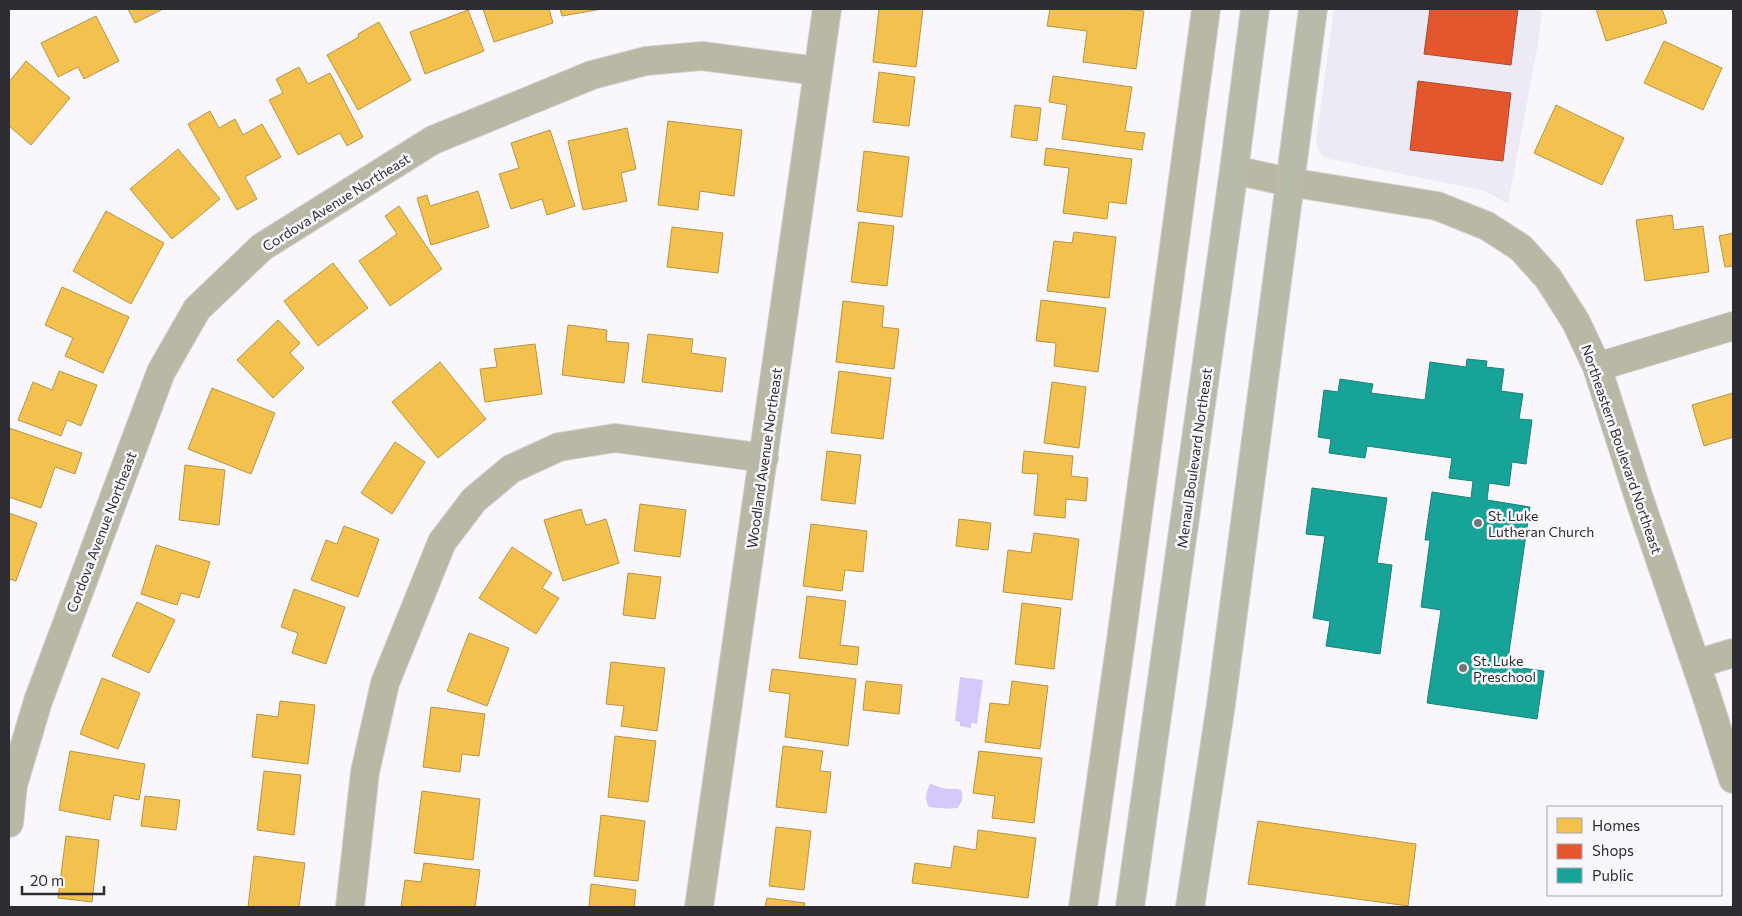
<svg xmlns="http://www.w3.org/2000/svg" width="1742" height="916" viewBox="0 0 1742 916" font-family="Commissioner,sans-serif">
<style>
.built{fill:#edeaf5}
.water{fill:#d5c8fb}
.homes{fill:#f2c14e;stroke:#b89546}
.shops{fill:#e4572e;stroke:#ae4a30}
.public{fill:#17a398;stroke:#1e807a}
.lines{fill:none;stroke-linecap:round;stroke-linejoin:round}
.minor-casing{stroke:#d5d3d7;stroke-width:30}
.major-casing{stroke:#d5d3d7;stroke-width:30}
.minor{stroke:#b8b8a5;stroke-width:28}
.major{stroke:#babaaa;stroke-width:28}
.poi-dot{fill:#76747a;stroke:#f8f6fd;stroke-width:2}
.labels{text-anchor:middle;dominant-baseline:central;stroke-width:5;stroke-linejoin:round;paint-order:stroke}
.street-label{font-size:14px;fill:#2f2d34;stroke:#f8f6fd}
.poi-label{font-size:14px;fill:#2f2d34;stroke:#f8f6fd;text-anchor:start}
</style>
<rect width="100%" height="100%" fill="#f9f7fc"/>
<!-- built -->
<path class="built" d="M 1334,9 L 1542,9 L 1538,44 L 1508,204 L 1485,191 L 1325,158 L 1318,150 L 1316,140 Z"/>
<!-- water -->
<path class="water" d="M 960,677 L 983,680 L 977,724 L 971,723 L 971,728 L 960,726 L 960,722 L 955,721 Z
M 930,784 C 937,785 942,789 948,789 C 953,789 956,788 961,790 C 964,798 962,802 957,808 C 950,809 935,808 929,807 C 924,798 926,793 930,784 Z"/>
<!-- homes -->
<path class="homes" d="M 128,9 L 163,9 L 135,23 Z
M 483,9 L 549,9 L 553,23 L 494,42 Z
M 560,9 L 602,9 L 562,16 Z
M 879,9 L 923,9 L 916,67 L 873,62 Z
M 1050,9 L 1126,9 L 1144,11 L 1136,69 L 1083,62 L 1087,31 L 1047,26 Z
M 1596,9 L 1662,9 L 1667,23 L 1606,41 Z
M 468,10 L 484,51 L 425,74 L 410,32 Z
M 96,16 L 119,61 L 84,79 L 78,67 L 58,77 L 41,43 Z
M 379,22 L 411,80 L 358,110 L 327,55 L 359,37 L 358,34 Z
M 1664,41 L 1722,68 L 1703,110 L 1644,83 Z
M 26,61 L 70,98 L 31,145 L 9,126 L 9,82 Z
M 299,67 L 308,84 L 330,73 L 363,137 L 347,146 L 340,133 L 298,155 L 269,100 L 283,93 L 276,79 Z
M 879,72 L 915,77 L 909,126 L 873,122 Z
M 1053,76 L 1132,87 L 1125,131 L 1145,133 L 1142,150 L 1062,139 L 1067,105 L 1049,102 Z
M 1015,105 L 1041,108 L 1037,141 L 1011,137 Z
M 1556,105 L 1624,138 L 1602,185 L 1534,153 Z
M 210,111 L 219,128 L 235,119 L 243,135 L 262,124 L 281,157 L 245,177 L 257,199 L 237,210 L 188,124 Z
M 668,121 L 742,130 L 734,196 L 700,191 L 698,210 L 658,205 Z
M 627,128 L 636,169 L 621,173 L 627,201 L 583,210 L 568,141 Z
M 550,130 L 575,206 L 547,215 L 542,199 L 511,209 L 499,174 L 519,168 L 511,143 Z
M 1046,148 L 1132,159 L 1126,204 L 1109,202 L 1107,219 L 1063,213 L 1069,168 L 1044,165 Z
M 178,149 L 220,199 L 172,239 L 130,189 Z
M 864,151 L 909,157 L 902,217 L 857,211 Z
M 478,191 L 489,227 L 431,245 L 417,198 L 427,195 L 430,206 Z
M 399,206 L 442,269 L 390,306 L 359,261 L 397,234 L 385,216 Z
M 106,211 L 164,243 L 131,304 L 73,271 Z
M 1672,215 L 1674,230 L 1703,226 L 1709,272 L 1645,281 L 1636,220 Z
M 859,222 L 894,226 L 887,286 L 851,282 Z
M 672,227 L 723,233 L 718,273 L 667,267 Z
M 1074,232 L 1116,237 L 1109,298 L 1047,291 L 1054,241 L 1072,243 Z
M 1733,233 L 1733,266 L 1725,267 L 1719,236 Z
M 333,263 L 368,308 L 318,346 L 284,301 Z
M 62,287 L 129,317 L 103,373 L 65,356 L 73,338 L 45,325 Z
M 1041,300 L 1106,308 L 1098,372 L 1054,366 L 1056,343 L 1036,341 Z
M 843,301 L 884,306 L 882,327 L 899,329 L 894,369 L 836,362 Z
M 278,320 L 300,343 L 290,353 L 304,368 L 273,398 L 237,360 Z
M 568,325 L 607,330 L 606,341 L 629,343 L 624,383 L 562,375 Z
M 648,334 L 693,339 L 691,353 L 726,358 L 722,392 L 642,382 Z
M 535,344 L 542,394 L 485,402 L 480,369 L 497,367 L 494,349 Z
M 440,362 L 486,419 L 438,458 L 392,402 Z
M 59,371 L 97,385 L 81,426 L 67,420 L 61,436 L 18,420 L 33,382 L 52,390 Z
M 839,371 L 891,378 L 883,439 L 831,433 Z
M 1052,382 L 1086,387 L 1079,448 L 1044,443 Z
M 212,388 L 275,413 L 251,474 L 188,449 Z
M 1733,393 L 1733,437 L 1704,446 L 1692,405 Z
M 9,428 L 82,453 L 75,474 L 55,467 L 41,508 L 9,497 Z
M 395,442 L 425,462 L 392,514 L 361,493 Z
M 827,451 L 861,455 L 855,504 L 821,500 Z
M 1024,451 L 1073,456 L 1071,476 L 1088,478 L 1086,501 L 1066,499 L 1065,518 L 1034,515 L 1038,474 L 1022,473 Z
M 185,465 L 225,470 L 219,525 L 179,520 Z
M 640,504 L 686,510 L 680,557 L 634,551 Z
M 581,509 L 586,525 L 606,519 L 619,563 L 563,581 L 544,520 Z
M 9,513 L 37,523 L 16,581 L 9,579 Z
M 959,519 L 991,523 L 988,550 L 956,546 Z
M 811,524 L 867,531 L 863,572 L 845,570 L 842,591 L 803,586 Z
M 344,526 L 379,539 L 358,597 L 311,580 L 326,540 L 337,544 Z
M 1034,533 L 1079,539 L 1072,600 L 1003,592 L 1008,550 L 1031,553 Z
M 156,545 L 210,562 L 199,598 L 181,593 L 177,605 L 141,594 Z
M 512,547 L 552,573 L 542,588 L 559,598 L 536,634 L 479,598 Z
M 628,573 L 661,577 L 655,619 L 623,615 Z
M 294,589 L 345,607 L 326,664 L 292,653 L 298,633 L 281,627 Z
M 807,596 L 846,601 L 840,645 L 859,647 L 857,665 L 799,658 Z
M 137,602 L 175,620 L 149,673 L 112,656 Z
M 1022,603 L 1061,608 L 1054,669 L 1015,664 Z
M 469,633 L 509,648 L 487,706 L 447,691 Z
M 611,662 L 665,668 L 657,731 L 621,726 L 624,706 L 606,704 Z
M 772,669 L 856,679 L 848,746 L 785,737 L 790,694 L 769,691 Z
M 102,678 L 140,693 L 118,749 L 80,734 Z
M 866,681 L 902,685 L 899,714 L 863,710 Z
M 1012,681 L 1048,686 L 1040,749 L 985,742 L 990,703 L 1009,705 Z
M 280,701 L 315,705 L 308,764 L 252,757 L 257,714 L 278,717 Z
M 431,707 L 485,714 L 479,756 L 462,754 L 460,772 L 423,767 Z
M 615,736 L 656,741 L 648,802 L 608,797 Z
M 783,746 L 823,751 L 820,771 L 831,772 L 826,813 L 776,807 Z
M 70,751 L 145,764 L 139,800 L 114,795 L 110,820 L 59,810 Z
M 979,751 L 1042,758 L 1034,823 L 992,818 L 995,796 L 973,793 Z
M 264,771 L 301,775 L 294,835 L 257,830 Z
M 422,791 L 480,799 L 473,860 L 414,853 Z
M 145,796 L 180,800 L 176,830 L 141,826 Z
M 601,815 L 645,821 L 638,881 L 594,876 Z
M 1258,821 L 1416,844 L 1408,906 L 1248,884 Z
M 776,827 L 811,831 L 804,890 L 769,886 Z
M 978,830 L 1036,838 L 1028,898 L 912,883 L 915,863 L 951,868 L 954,846 L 976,850 Z
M 66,836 L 99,840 L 92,902 L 58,898 Z
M 254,856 L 305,863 L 299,907 L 248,907 Z
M 424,863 L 480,870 L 475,907 L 401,907 L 405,880 L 421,882 Z
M 591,884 L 636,890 L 634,907 L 589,907 Z
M 767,898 L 805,903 L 804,907 L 765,907 Z"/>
<!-- shops -->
<path class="shops" d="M 1430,9 L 1518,9 L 1511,65 L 1424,54 Z
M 1418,81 L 1511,93 L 1503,161 L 1410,150 Z"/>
<!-- public -->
<path class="public" d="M 1467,359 L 1487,361 L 1486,367 L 1504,369 L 1501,391 L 1523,394 L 1519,419 L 1532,420 L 1526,464 L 1512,462 L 1509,486 L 1489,483 L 1487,500 L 1530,507 L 1507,666 L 1544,671 L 1537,719 L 1427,703 L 1441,610 L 1421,607 L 1430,540 L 1425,540 L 1432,492 L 1471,498 L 1473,481 L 1449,478 L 1452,458 L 1367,446 L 1365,458 L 1329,453 L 1331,439 L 1318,437 L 1324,390 L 1338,392 L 1340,379 L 1373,384 L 1371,393 L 1425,400 L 1430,362 L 1466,367 Z
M 1312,488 L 1387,498 L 1377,563 L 1392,565 L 1380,654 L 1326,646 L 1330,621 L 1313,618 L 1325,536 L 1306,534 Z"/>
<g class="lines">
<!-- minor casing -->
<g class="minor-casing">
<path id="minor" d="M 1234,170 L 1289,182 L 1437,206 L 1487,226 L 1521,248 L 1548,278 L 1576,322 L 1597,367 L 1639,498 L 1706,694 L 1733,779
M 1597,367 L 1733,326
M 1696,664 L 1733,653
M 9,823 L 13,785 L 38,701 L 161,372 L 197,309 L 262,247 L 433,140 L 592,75 L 646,61 L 702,56 L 818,71
M 350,907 L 365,772 L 385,683 L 442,542 L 474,500 L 511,469 L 559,447 L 615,438 L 764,458
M 699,907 L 827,9
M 1083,907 L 1121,640 L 1206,9"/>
</g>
<!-- major casing -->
<g class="major-casing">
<path id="major" d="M 1130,907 L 1234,170 L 1255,9
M 1190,907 L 1221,704 L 1313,9"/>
</g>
<!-- minor -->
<use href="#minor" class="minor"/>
<!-- major -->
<use href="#major" class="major"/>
</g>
<!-- markers -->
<g class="poi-dot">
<circle cx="1478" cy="523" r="5"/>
<circle cx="1463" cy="668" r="5"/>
</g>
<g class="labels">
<!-- street labels -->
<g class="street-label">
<text transform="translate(336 202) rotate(-32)">Cordova Avenue Northeast</text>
<text transform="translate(1622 449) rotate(71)">Northeastern Boulevard Northeast</text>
<text transform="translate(764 458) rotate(-82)">Woodland Avenue Northeast</text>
<text transform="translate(1194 458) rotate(-82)">Menaul Boulevard Northeast</text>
<text transform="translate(101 532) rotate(-69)">Cordova Avenue Northeast</text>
</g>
<!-- poi labels -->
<g class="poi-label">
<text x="1488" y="515">St. Luke<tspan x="1488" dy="16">Lutheran Church</tspan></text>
<text x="1473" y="660">St. Luke<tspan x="1473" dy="16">Preschool</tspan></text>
</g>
</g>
<!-- border -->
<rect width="1742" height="916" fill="none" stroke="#2f2d34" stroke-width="20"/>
<!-- legend -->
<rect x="1547" y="806" width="175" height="90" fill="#f8f6fd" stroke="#a8a6ad"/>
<rect x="1557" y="818" width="25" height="15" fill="#f2c14e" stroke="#a8a6ad"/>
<text x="1592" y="831" font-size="15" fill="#2f2d34">Homes</text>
<rect x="1557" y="844" width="25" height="15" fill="#e4572e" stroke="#a8a6ad"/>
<text x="1592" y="856" font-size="15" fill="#2f2d34">Shops</text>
<rect x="1557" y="868" width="25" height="15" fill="#17a398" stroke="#a8a6ad"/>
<text x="1592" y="881" font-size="15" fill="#2f2d34">Public</text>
<!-- scale -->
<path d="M22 886v8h82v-8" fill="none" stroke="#2f2d34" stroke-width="2.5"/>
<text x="30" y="886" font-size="15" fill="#2f2d34" stroke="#f8f6fd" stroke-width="4" paint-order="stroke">20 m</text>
</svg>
